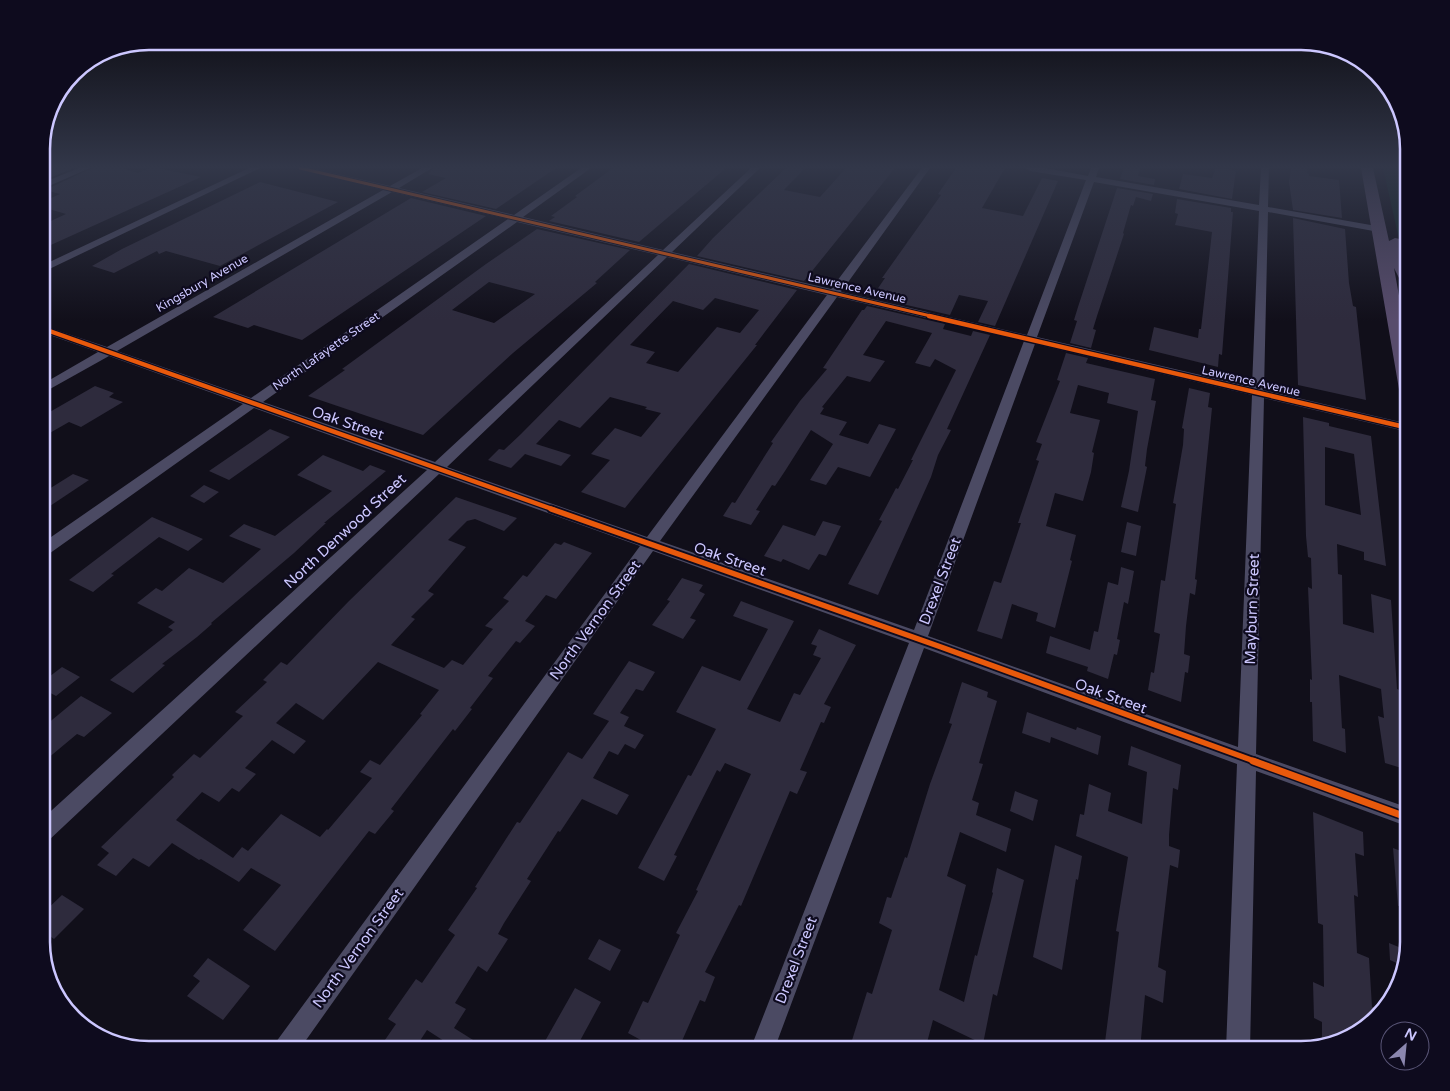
<svg xmlns="http://www.w3.org/2000/svg" width="1450" height="1091" viewBox="0 0 1450 1091" font-family="'Varela Round',sans-serif">
<style>
.green{fill:#0e2524}
.building{fill:#2e2b3d;fill-rule:evenodd}
.lines{fill:none;stroke-linecap:round;stroke-linejoin:round}
.minor{fill:#4b4a63;fill-rule:evenodd}
.primary{fill:#584c6c;fill-rule:evenodd}
.cycleway-far3-casing{stroke:#0e0b1e;stroke-width:5}
.cycleway-far2-casing{stroke:#0e0b1e;stroke-width:7}
.cycleway-far1-casing{stroke:#0e0b1e;stroke-width:9}
.cycleway-casing{stroke:#0e0b1e;stroke-width:10}
.cycleway-far3{stroke:#e8590c;stroke-width:3}
.cycleway-far2{stroke:#e8590c;stroke-width:4.5}
.cycleway-far1{stroke:#e8590c;stroke-width:5.5}
.cycleway{stroke:#e8590c;stroke-width:7}
.labels{text-anchor:middle;dominant-baseline:central;stroke-width:4.5;stroke-linejoin:round;paint-order:stroke}
.far-street-label{font-size:12px;fill:#ccc7ff;stroke:#0e0b1e}
.street-label{font-size:15px;fill:#ccc7ff;stroke:#0e0b1e}
.rim{fill:none;stroke:#ccc7ff;stroke-width:2.5}
</style>
<rect width="100%" height="100%" fill="#110f1a"/>
<!-- green -->
<path class="green" d="M 1383,168 L 1396,168 L 1409,179 L 1409,274 L 1406,270 Z"/>
<!-- building -->
<path class="building" d="M 42,168 L 74,168 L 42,181 Z
M 92,168 L 122,168 L 138,173 L 149,168 L 157,168 L 201,177 L 42,249 L 42,225 L 66,214 L 42,207 L 42,202 L 60,194 L 45,190 Z
M 434,168 L 556,168 L 496,209 L 422,192 L 446,178 L 428,174 Z
M 613,168 L 726,168 L 639,242 L 549,221 L 555,217 L 551,216 L 577,197 L 575,196 Z
M 786,168 L 805,168 L 784,190 L 820,197 L 846,168 L 895,168 L 804,281 L 697,256 L 713,238 Z
M 956,168 L 1005,168 L 982,208 L 1023,216 L 1042,178 L 1058,181 L 995,326 L 978,322 L 988,301 L 959,295 L 950,315 L 872,297 L 885,278 L 882,278 L 941,195 L 938,194 Z
M 1124,168 L 1140,168 L 1138,176 L 1155,179 L 1154,185 L 1120,179 Z
M 1216,168 L 1236,170 L 1232,199 L 1179,189 L 1183,174 L 1212,178 Z
M 1291,168 L 1307,168 L 1307,173 L 1309,174 L 1309,176 L 1339,180 L 1342,218 L 1293,210 L 1289,182 Z
M 260,182 L 338,202 L 220,266 L 166,251 L 159,254 L 157,251 L 114,273 L 92,266 L 122,249 Z
M 1117,188 L 1153,194 L 1151,201 L 1136,197 L 1133,206 L 1131,205 L 1123,233 L 1124,234 L 1097,316 L 1093,329 L 1096,330 L 1091,348 L 1070,343 L 1077,321 L 1074,320 L 1078,307 Z
M 411,198 L 486,216 L 302,340 L 254,325 L 248,328 L 213,317 Z
M 1177,199 L 1231,208 L 1231,212 L 1233,212 L 1222,355 L 1219,354 L 1218,367 L 1149,350 L 1154,327 L 1198,338 L 1199,329 L 1201,329 L 1212,232 L 1175,225 L 1178,214 L 1175,213 Z
M 1293,218 L 1345,229 L 1349,283 L 1353,306 L 1356,307 L 1366,400 L 1298,385 Z
M 537,229 L 630,250 L 595,282 L 597,283 L 513,353 L 423,435 L 308,396 L 345,370 L 342,369 L 486,264 ZM 489,282 L 535,294 L 494,323 L 452,310 Z
M 689,264 L 797,290 L 755,345 L 757,345 L 625,508 L 581,492 L 610,460 L 591,454 L 615,428 L 641,437 L 661,413 L 645,409 L 647,407 L 610,397 L 580,428 L 559,420 L 536,444 L 571,455 L 561,466 L 525,454 L 511,468 L 488,460 L 499,449 L 504,450 L 521,434 ZM 715,298 L 759,310 L 740,333 L 717,327 L 678,372 L 646,363 L 655,352 L 630,345 L 673,301 L 703,310 Z
M 867,306 L 945,324 L 943,329 L 971,336 L 973,331 L 990,335 L 947,429 L 951,430 L 938,455 L 931,477 L 878,595 L 848,584 L 882,521 L 879,520 L 886,507 L 896,488 L 898,489 L 913,460 L 911,460 L 956,370 L 935,359 L 930,367 L 915,363 L 932,333 L 886,321 L 863,355 L 885,361 L 870,382 L 847,376 L 822,407 L 824,408 L 820,414 L 847,422 L 839,435 L 868,444 L 879,424 L 896,429 L 870,477 L 838,467 L 826,485 L 810,480 L 833,444 L 811,430 L 785,471 L 775,486 L 772,485 L 756,510 L 760,511 L 751,525 L 723,516 L 732,502 L 735,503 L 773,443 L 771,442 L 800,401 L 827,369 L 823,368 L 862,310 L 864,310 Z
M 1066,353 L 1088,358 L 1086,363 L 1155,379 L 1151,400 L 1156,401 L 1147,449 L 1145,466 L 1147,467 L 1138,512 L 1121,507 L 1129,471 L 1138,411 L 1107,403 L 1109,393 L 1078,385 L 1070,413 L 1100,420 L 1092,452 L 1094,453 L 1091,472 L 1083,501 L 1055,493 L 1046,526 L 1076,535 L 1070,560 L 1072,561 L 1055,628 L 1036,621 L 1038,613 L 1012,604 L 1002,639 L 977,631 L 994,581 L 1001,583 L 1021,523 L 1018,523 L 1039,461 L 1036,460 L 1042,444 L 1036,442 L 1060,381 L 1057,380 Z
M 95,386 L 114,393 L 109,397 L 123,402 L 81,427 L 69,422 L 41,438 L 41,417 Z
M 1189,388 L 1210,393 L 1208,407 L 1212,408 L 1195,579 L 1197,580 L 1195,595 L 1190,593 L 1186,626 L 1184,654 L 1190,656 L 1188,673 L 1185,672 L 1181,702 L 1148,690 L 1151,672 L 1154,673 L 1160,634 L 1154,632 L 1161,580 L 1165,581 L 1176,504 L 1173,503 L 1183,445 L 1184,429 L 1182,428 Z
M 1303,417 L 1329,423 L 1329,426 L 1371,436 L 1386,566 L 1364,560 L 1364,552 L 1337,544 L 1338,574 L 1342,575 L 1343,624 L 1374,633 L 1371,594 L 1391,600 L 1397,689 L 1402,691 L 1409,741 L 1409,745 L 1405,744 L 1408,770 L 1385,763 L 1378,716 L 1384,718 L 1381,689 L 1339,675 L 1342,728 L 1345,729 L 1346,753 L 1313,741 L 1312,702 L 1310,702 L 1310,679 L 1312,680 L 1308,587 L 1312,589 L 1311,558 L 1308,557 L 1306,536 ZM 1325,447 L 1354,454 L 1361,515 L 1325,505 Z
M 270,429 L 290,437 L 229,480 L 209,471 Z
M 323,455 L 363,471 L 370,465 L 386,471 L 324,523 L 326,523 L 294,553 L 211,623 L 212,624 L 197,637 L 162,664 L 165,665 L 133,693 L 110,680 L 173,630 L 168,627 L 175,622 L 137,603 L 156,588 L 162,591 L 189,568 L 223,583 L 261,549 L 229,536 L 244,524 L 275,536 L 332,491 L 297,475 Z
M 73,474 L 89,480 L 41,512 L 41,494 Z
M 204,485 L 219,492 L 204,503 L 190,496 Z
M 456,497 L 517,518 L 504,531 L 475,519 L 467,521 L 448,540 L 466,547 L 428,591 L 434,594 L 411,617 L 415,619 L 391,645 L 444,668 L 452,660 L 463,665 L 493,629 L 485,626 L 509,601 L 503,598 L 523,575 L 527,577 L 555,543 L 561,545 L 564,542 L 592,553 L 556,599 L 546,595 L 525,621 L 535,626 L 520,643 L 516,641 L 488,676 L 493,678 L 470,708 L 472,709 L 455,731 L 453,729 L 391,809 L 394,811 L 375,834 L 369,831 L 275,951 L 243,930 L 281,885 L 251,868 L 239,882 L 201,859 L 199,860 L 172,843 L 149,867 L 133,858 L 116,876 L 97,865 L 109,853 L 101,847 L 174,777 L 172,775 L 194,754 L 200,758 L 243,716 L 235,712 L 267,682 L 263,680 L 281,662 L 287,665 L 348,602 ZM 378,662 L 439,690 L 420,714 L 422,715 L 380,765 L 370,760 L 360,772 L 372,778 L 328,830 L 327,829 L 320,837 L 281,814 L 248,851 L 242,847 L 233,858 L 176,820 L 202,792 L 219,802 L 232,788 L 239,792 L 256,774 L 245,768 L 272,740 L 294,754 L 306,741 L 276,723 L 296,703 L 323,720 Z
M 152,517 L 203,539 L 188,551 L 159,537 L 111,574 L 114,575 L 93,592 L 69,580 Z
M 823,521 L 841,526 L 826,556 L 819,554 L 809,570 L 783,559 L 781,562 L 764,556 L 783,525 L 815,536 Z
M 1127,522 L 1141,526 L 1136,556 L 1121,552 Z
M 1121,567 L 1134,571 L 1128,604 L 1124,602 L 1117,639 L 1120,640 L 1117,655 L 1114,654 L 1108,679 L 1087,671 L 1088,667 L 1046,653 L 1050,636 L 1090,650 L 1094,631 L 1098,632 L 1108,582 L 1118,585 Z
M 682,578 L 703,585 L 699,591 L 705,594 L 690,618 L 696,620 L 683,639 L 652,625 L 670,601 L 667,600 Z
M 741,601 L 794,621 L 747,709 L 780,722 L 794,693 L 800,695 L 821,658 L 813,655 L 817,646 L 811,644 L 819,629 L 856,645 L 824,704 L 831,707 L 824,723 L 821,722 L 800,770 L 807,772 L 797,794 L 790,791 L 741,906 L 739,905 L 705,972 L 715,977 L 705,1002 L 700,1000 L 678,1050 L 659,1050 L 628,1033 L 643,1001 L 648,1003 L 680,935 L 676,933 L 698,891 L 696,890 L 751,774 L 725,763 L 720,772 L 717,770 L 674,855 L 677,856 L 664,881 L 638,868 L 688,775 L 691,776 L 716,729 L 676,712 L 702,666 L 740,681 L 768,629 L 733,616 Z
M 629,661 L 655,672 L 643,691 L 636,689 L 620,713 L 629,717 L 624,726 L 644,735 L 635,749 L 625,744 L 618,755 L 609,751 L 593,778 L 629,795 L 617,815 L 582,799 L 560,832 L 558,831 L 527,879 L 531,881 L 504,923 L 498,934 L 508,939 L 487,972 L 478,966 L 455,1003 L 466,1009 L 454,1028 L 489,1050 L 458,1050 L 427,1030 L 414,1050 L 378,1050 L 396,1024 L 388,1019 L 416,979 L 422,983 L 455,935 L 448,930 L 477,888 L 475,887 L 517,822 L 520,823 L 568,752 L 582,759 L 609,721 L 593,714 Z
M 62,667 L 80,677 L 56,696 L 41,688 L 41,683 Z
M 962,682 L 988,692 L 987,697 L 997,701 L 979,763 L 983,764 L 972,800 L 979,803 L 976,815 L 1011,829 L 1006,852 L 960,832 L 947,876 L 966,885 L 939,990 L 964,1002 L 975,955 L 977,956 L 993,893 L 992,892 L 997,868 L 1024,880 L 997,996 L 993,994 L 983,1044 L 933,1020 L 925,1050 L 910,1043 L 908,1050 L 849,1050 L 867,992 L 872,994 L 892,930 L 879,923 L 887,897 L 891,898 L 905,857 L 907,858 L 930,784 L 952,724 L 949,723 Z
M 81,696 L 112,713 L 84,737 L 77,734 L 41,764 L 41,729 Z
M 1027,712 L 1076,730 L 1077,727 L 1101,736 L 1098,755 L 1051,737 L 1050,743 L 1022,733 Z
M 1131,746 L 1181,765 L 1178,790 L 1173,788 L 1169,835 L 1169,846 L 1180,850 L 1178,868 L 1170,865 L 1158,967 L 1166,971 L 1163,1003 L 1145,995 L 1140,1050 L 1104,1050 L 1119,932 L 1116,931 L 1128,857 L 1076,836 L 1080,814 L 1084,815 L 1089,784 L 1111,793 L 1108,811 L 1142,824 L 1147,772 L 1128,765 Z
M 1015,791 L 1038,800 L 1033,821 L 1010,811 Z
M 1313,812 L 1363,832 L 1364,856 L 1355,853 L 1358,897 L 1354,895 L 1357,953 L 1369,958 L 1372,1007 L 1382,1011 L 1348,1039 L 1322,1045 L 1322,1022 L 1314,1018 L 1313,982 L 1324,987 L 1323,925 L 1318,923 Z
M 1055,845 L 1082,856 L 1078,880 L 1076,879 L 1062,970 L 1033,957 Z
M 1393,848 L 1409,854 L 1409,905 L 1398,906 Z
M 62,895 L 84,909 L 54,939 L 41,930 L 41,915 Z
M 599,939 L 621,950 L 610,971 L 588,959 Z
M 1389,943 L 1406,950 L 1401,965 L 1390,960 Z
M 208,958 L 250,986 L 223,1020 L 187,996 L 200,981 L 193,976 Z
M 575,988 L 601,1002 L 575,1050 L 540,1050 Z"/>
<g class="lines">
<!-- minor -->
<path class="minor" d="M 79,168 L 90,168 L 42,189 L 42,183 Z
M 249,168 L 260,168 L 41,273 L 41,266 Z
M 296,168 L 311,168 L 390,186 L 422,168 L 432,168 L 399,188 L 514,215 L 581,168 L 591,168 L 523,217 L 663,250 L 751,168 L 760,168 L 672,252 L 831,289 L 922,168 L 930,168 L 841,292 L 1027,335 L 1086,180 L 1030,171 L 1026,168 L 1045,168 L 1088,176 L 1091,168 L 1099,168 L 1096,177 L 1259,205 L 1261,168 L 1269,168 L 1268,207 L 1382,227 L 1382,231 L 1379,232 L 1268,212 L 1264,390 L 1409,424 L 1409,432 L 1264,398 L 1256,754 L 1409,808 L 1409,827 L 1256,771 L 1250,1050 L 1226,1050 L 1237,764 L 924,648 L 774,1050 L 750,1050 L 909,643 L 653,551 L 299,1050 L 272,1050 L 276,1042 L 640,546 L 439,474 L 48,841 L 41,844 L 41,820 L 427,470 L 254,408 L 46,556 L 41,557 L 41,544 L 243,404 L 109,356 L 41,394 L 41,385 L 98,352 L 41,332 L 41,325 L 107,347 L 383,190 ZM 1094,182 L 1259,211 L 1252,387 L 1037,337 ZM 392,192 L 508,219 L 251,398 L 117,351 ZM 517,222 L 658,255 L 435,462 L 263,402 ZM 667,257 L 827,295 L 647,537 L 447,467 ZM 837,297 L 1024,341 L 914,630 L 660,541 ZM 1035,344 L 1252,395 L 1238,747 L 928,636 Z"/>
<!-- primary -->
<path class="primary" d="M 1361,168 L 1373,168 L 1389,241 L 1395,238 L 1400,239 L 1409,268 L 1409,288 L 1403,286 L 1394,268 L 1409,351 L 1409,401 L 1402,399 L 1400,395 Z
M 1397,168 L 1409,168 L 1409,176 Z"/>
<!-- cycleway-far3 casing -->
<g class="cycleway-far3-casing">
<path id="cycleway-far3" d="M 300,168 L 935,317"/>
</g>
<!-- cycleway-far2 casing -->
<g class="cycleway-far2-casing">
<path id="cycleway-far2" d="M 929,316 L 1409,428
M 41,328 L 555,510"/>
</g>
<!-- cycleway-far1 casing -->
<g class="cycleway-far1-casing">
<path id="cycleway-far1" d="M 551,509 L 941,647 L 1257,762"/>
</g>
<!-- cycleway casing -->
<g class="cycleway-casing">
<path id="cycleway" d="M 1253,761 L 1409,818"/>
</g>
<!-- cycleway-far3 -->
<use href="#cycleway-far3" class="cycleway-far3"/>
<!-- cycleway-far2 -->
<use href="#cycleway-far2" class="cycleway-far2"/>
<!-- cycleway-far1 -->
<use href="#cycleway-far1" class="cycleway-far1"/>
<!-- cycleway -->
<use href="#cycleway" class="cycleway"/>
</g>
<!-- sky -->
<linearGradient id="sky" x2="0" y2="1"><stop stop-color="#09080e"/><stop offset="0.52" stop-color="#323749"/><stop offset="1" stop-color="#323749" stop-opacity="0"/></linearGradient>
<rect width="1450" height="321" fill="url(#sky)"/>
<g class="labels">
<!-- far-street labels -->
<g class="far-street-label">
<text transform="translate(202 283) rotate(-30)">Kingsbury Avenue</text>
<text transform="translate(857 288) rotate(13)">Lawrence Avenue</text>
<text transform="translate(326 351) rotate(-35)">North Lafayette Street</text>
<text transform="translate(1251 381) rotate(13)">Lawrence Avenue</text>
</g>
<!-- street labels -->
<g class="street-label">
<text transform="translate(348 423) rotate(19)">Oak Street</text>
<text transform="translate(345 531) rotate(-43)">North Denwood Street</text>
<text transform="translate(730 559) rotate(19)">Oak Street</text>
<text transform="translate(940 581) rotate(-69)">Drexel Street</text>
<text transform="translate(1252 609) rotate(-88)">Mayburn Street</text>
<text transform="translate(595 620) rotate(-54)">North Vernon Street</text>
<text transform="translate(1111 696) rotate(20)">Oak Street</text>
<text transform="translate(358 948) rotate(-54)">North Vernon Street</text>
<text transform="translate(796 960) rotate(-69)">Drexel Street</text>
</g>
</g>
<!-- crop -->
<path d="M0 0H1450V1091H0ZM149 50H1301A99 99 0 0 1 1400 149V942A99 99 0 0 1 1301 1041H149A99 99 0 0 1 50 942V149A99 99 0 0 1 149 50Z" fill="#0e0b1e" fill-rule="evenodd"/>
<path class="rim" d="M149 50H1301A99 99 0 0 1 1400 149V942A99 99 0 0 1 1301 1041H149A99 99 0 0 1 50 942V149A99 99 0 0 1 149 50Z"/>
<!-- north arrow -->
<g transform="translate(1405 1046) rotate(27)"><circle r="24" fill="#0e0b1e" stroke="#5a5678"/>
<path d="M0-4L9 19L0 12L-9 19Z" fill="#8b87af"/>
<text y="-8" font-size="14" font-weight="bold" text-anchor="middle" fill="#ccc7ff">N</text>
</g>
</svg>
